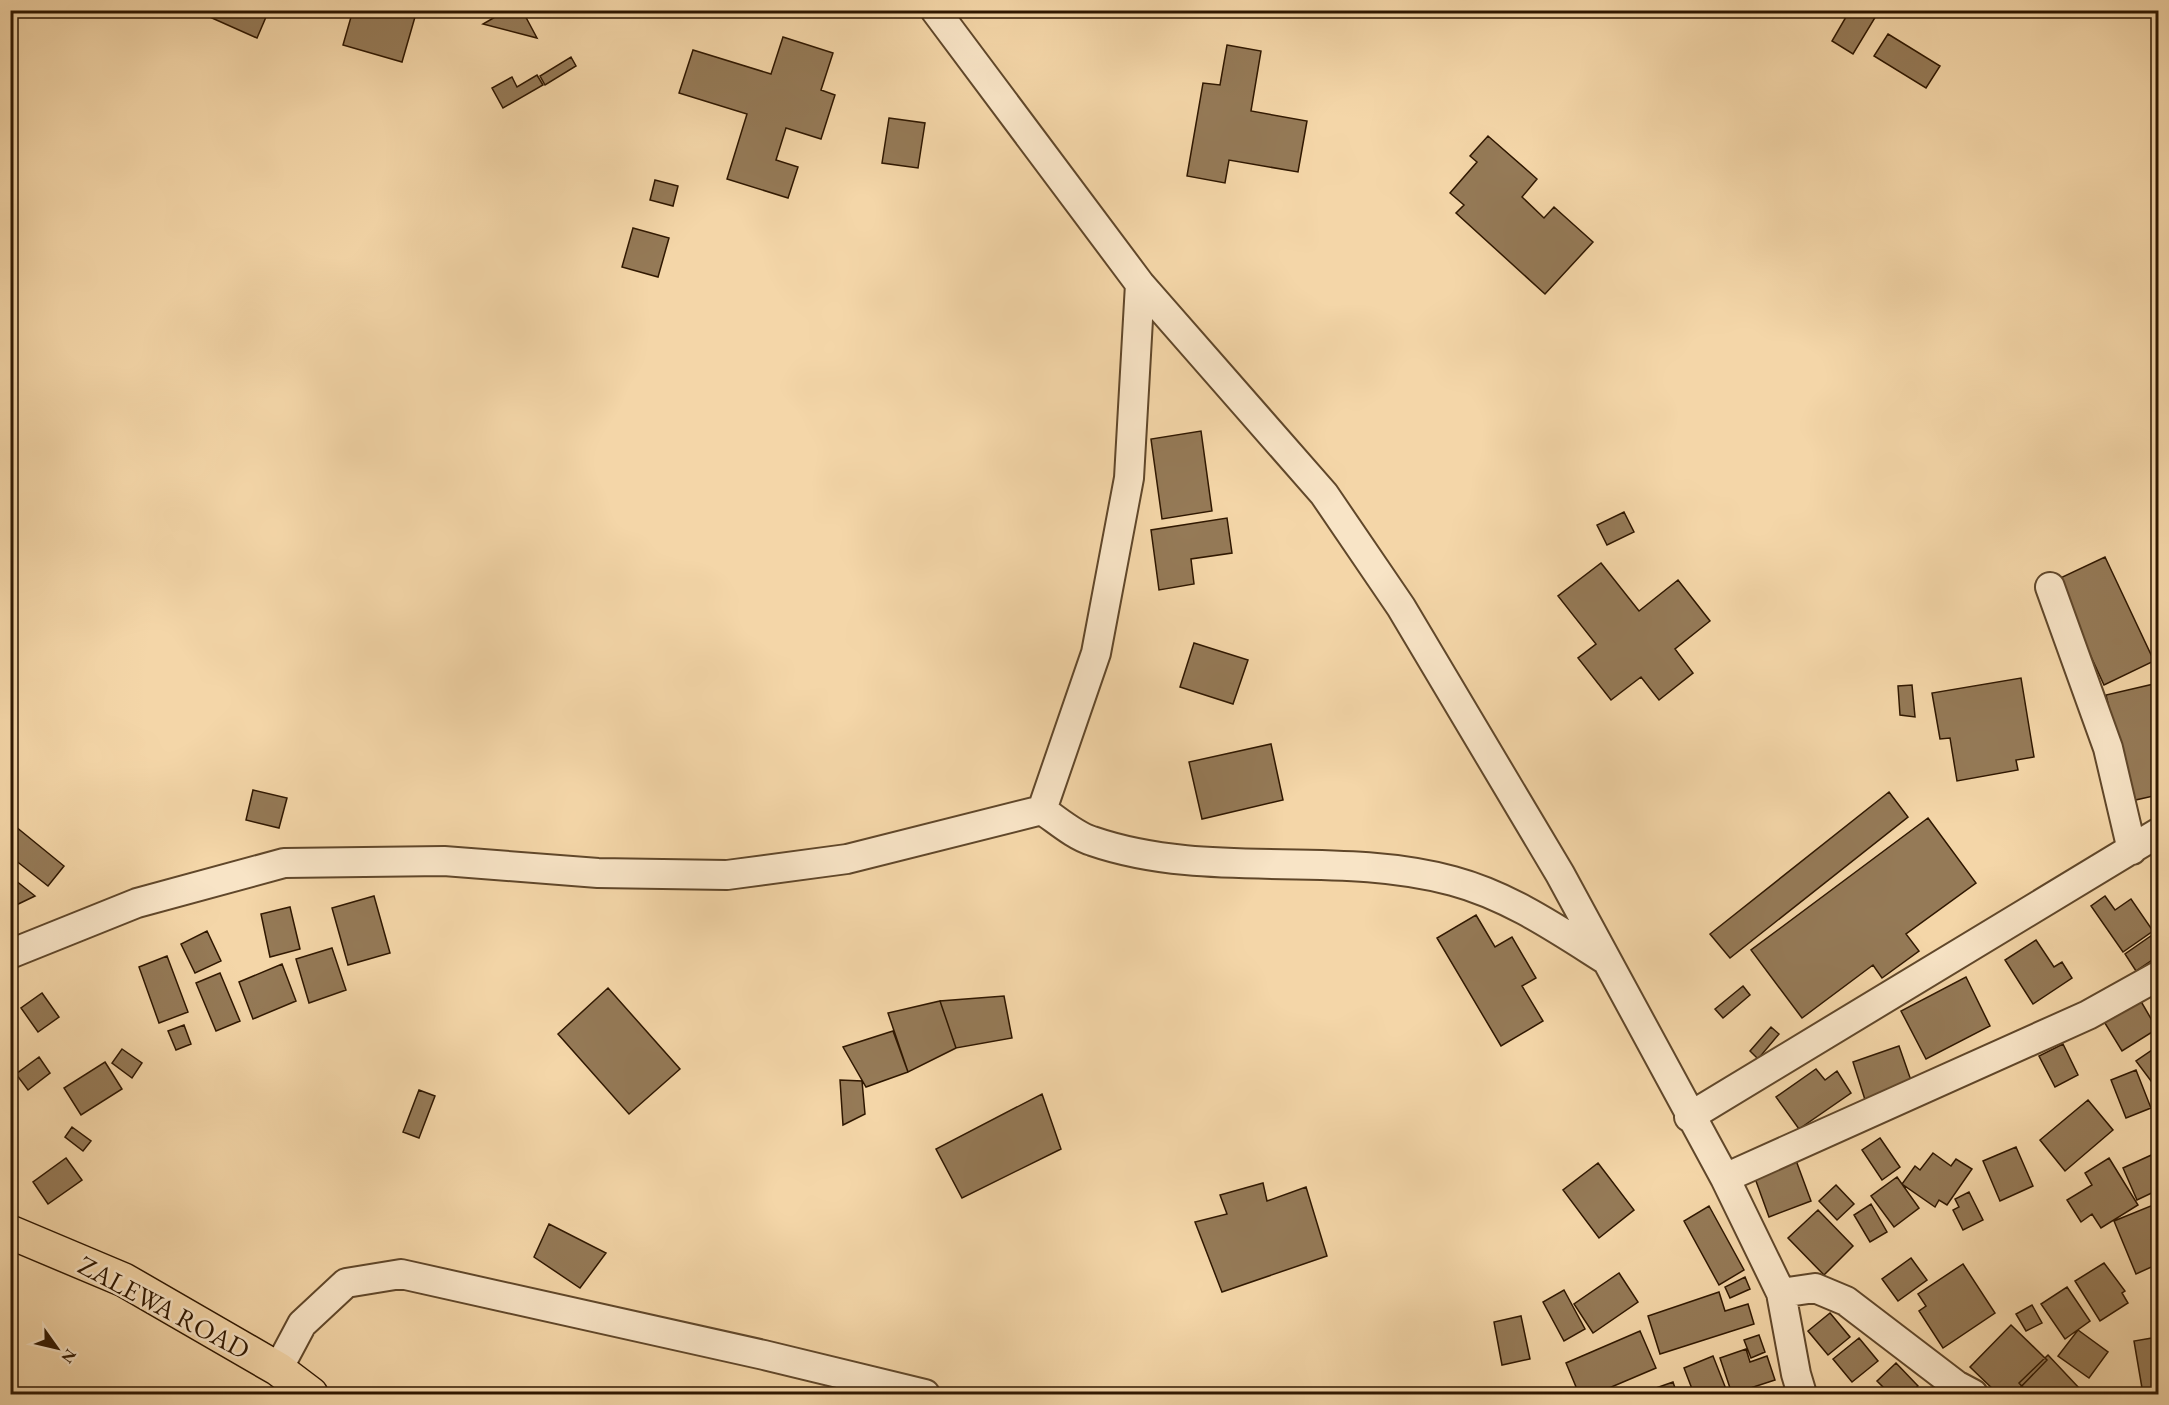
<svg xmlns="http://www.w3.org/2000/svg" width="2169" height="1405" viewBox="0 0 2169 1405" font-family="'EB Garamond',serif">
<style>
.building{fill:#957a57;stroke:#2f1700;stroke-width:1.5}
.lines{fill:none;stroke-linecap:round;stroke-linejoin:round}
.street-casing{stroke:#60472a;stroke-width:32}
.highway-casing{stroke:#2f1700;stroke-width:36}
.street{stroke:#f8e4c6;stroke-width:28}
.highway{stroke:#f4d6a8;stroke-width:33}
.labels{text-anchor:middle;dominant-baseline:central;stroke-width:5;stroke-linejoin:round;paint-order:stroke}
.street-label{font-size:27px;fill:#2f1700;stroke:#f8e4c6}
</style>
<rect width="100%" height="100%" fill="#f4d6a8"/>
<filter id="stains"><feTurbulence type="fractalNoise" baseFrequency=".00333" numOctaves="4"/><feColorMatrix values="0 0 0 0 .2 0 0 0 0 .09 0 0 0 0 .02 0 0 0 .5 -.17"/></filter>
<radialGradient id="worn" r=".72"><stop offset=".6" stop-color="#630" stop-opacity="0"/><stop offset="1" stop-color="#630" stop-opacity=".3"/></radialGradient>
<!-- building -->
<path class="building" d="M 194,10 L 269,10 L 257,38 Z
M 353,10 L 417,10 L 402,62 L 343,45 Z
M 507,10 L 522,10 L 537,38 L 483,24 Z
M 1850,10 L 1879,11 L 1853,54 L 1832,41 Z
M 1888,34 L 1940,66 L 1926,88 L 1874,56 Z
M 783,37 L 833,53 L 821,90 L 835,95 L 821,139 L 786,128 L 776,160 L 798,167 L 788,198 L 727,179 L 747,114 L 679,93 L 693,50 L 771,74 Z
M 1227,45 L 1261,51 L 1251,111 L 1307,121 L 1298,172 L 1229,160 L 1225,183 L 1187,176 L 1203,83 L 1220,85 Z
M 571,57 L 576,66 L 545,85 L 540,76 Z
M 537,75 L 543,85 L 503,108 L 492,88 L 512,77 L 517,87 Z
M 889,118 L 925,123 L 918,168 L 882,163 Z
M 1488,136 L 1537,179 L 1522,197 L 1544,218 L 1554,207 L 1593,242 L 1545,294 L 1456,213 L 1464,205 L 1450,193 L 1477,162 L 1470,156 Z
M 655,180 L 678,186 L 673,206 L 650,200 Z
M 633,228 L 669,238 L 658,277 L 622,267 Z
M 1201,431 L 1212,511 L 1162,519 L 1151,439 Z
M 1624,512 L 1634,532 L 1607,545 L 1597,525 Z
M 1227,518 L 1232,553 L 1191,559 L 1194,584 L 1159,590 L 1151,530 Z
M 2105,557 L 2154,661 L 2104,685 L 2056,580 Z
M 1601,563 L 1639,611 L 1678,580 L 1710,621 L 1675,649 L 1693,673 L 1659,700 L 1641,677 L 1611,700 L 1578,658 L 1596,644 L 1558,596 Z
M 1194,643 L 1248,660 L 1233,704 L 1180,687 Z
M 2021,678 L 2034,757 L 2016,760 L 2018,770 L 1957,781 L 1950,738 L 1940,739 L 1932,693 Z
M 2158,683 L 2158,795 L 2131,801 L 2106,695 Z
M 1912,685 L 1915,717 L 1900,715 L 1898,686 Z
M 1271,744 L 1283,800 L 1202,819 L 1189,762 Z
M 253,790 L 287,798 L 279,828 L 246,820 Z
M 1889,792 L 1908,817 L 1730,958 L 1710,934 Z
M 1928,818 L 1976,883 L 1906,934 L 1919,951 L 1882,978 L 1873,965 L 1802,1018 L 1751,950 Z
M 10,822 L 64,866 L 48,886 L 10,856 Z
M 10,876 L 35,896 L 10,908 Z
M 374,896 L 390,953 L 348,965 L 332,908 Z
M 2105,896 L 2115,910 L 2131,899 L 2153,931 L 2123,952 L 2091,906 Z
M 290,907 L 300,949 L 270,957 L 261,914 Z
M 1476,915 L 1495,947 L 1512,937 L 1536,978 L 1522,986 L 1543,1021 L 1501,1046 L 1437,938 Z
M 207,931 L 221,961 L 195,973 L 181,944 Z
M 2155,933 L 2158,939 L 2158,956 L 2136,971 L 2125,954 Z
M 2036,940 L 2054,967 L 2062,962 L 2072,978 L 2033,1004 L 2005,960 Z
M 332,948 L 346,990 L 309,1003 L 296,959 Z
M 167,956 L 188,1012 L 159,1023 L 139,967 Z
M 282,964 L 296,1001 L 253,1019 L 239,982 Z
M 220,973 L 240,1021 L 216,1031 L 196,983 Z
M 1966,977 L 1990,1026 L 1926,1059 L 1901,1011 Z
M 1743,986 L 1750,995 L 1723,1018 L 1715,1009 Z
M 608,988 L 680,1069 L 629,1114 L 558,1034 Z
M 42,993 L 59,1017 L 38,1032 L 21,1008 Z
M 1004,996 L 1012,1038 L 956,1048 L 940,1001 Z
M 2139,998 L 2157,1029 L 2122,1051 L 2100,1015 Z
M 940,1001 L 956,1048 L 908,1072 L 888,1013 Z
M 184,1025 L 191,1044 L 176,1050 L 168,1031 Z
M 1771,1027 L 1779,1034 L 1758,1059 L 1750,1051 Z
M 893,1031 L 908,1072 L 866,1087 L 843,1047 Z
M 2063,1044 L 2078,1075 L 2055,1087 L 2039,1056 Z
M 1899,1046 L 1914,1089 L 1867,1106 L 1853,1062 Z
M 2158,1046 L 2158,1082 L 2154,1085 L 2136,1061 Z
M 122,1049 L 142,1063 L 132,1078 L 112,1063 Z
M 39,1057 L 50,1073 L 28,1090 L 16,1074 Z
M 105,1062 L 122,1089 L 81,1115 L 64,1088 Z
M 1816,1069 L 1825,1080 L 1837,1071 L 1851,1093 L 1799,1129 L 1776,1097 Z
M 2136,1070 L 2151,1108 L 2126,1118 L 2111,1080 Z
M 840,1080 L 862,1081 L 865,1114 L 843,1125 Z
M 419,1090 L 435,1096 L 419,1138 L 403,1132 Z
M 1042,1094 L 1061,1149 L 962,1198 L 936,1149 Z
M 2088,1100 L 2113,1130 L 2065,1171 L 2040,1140 Z
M 72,1127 L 91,1141 L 83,1151 L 65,1137 Z
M 1880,1138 L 1900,1167 L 1882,1180 L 1862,1150 Z
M 2016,1147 L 2033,1186 L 2000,1201 L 1983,1161 Z
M 2158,1152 L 2158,1190 L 2137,1200 L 2123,1168 Z
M 1933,1153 L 1951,1166 L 1956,1159 L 1972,1169 L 1947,1205 L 1939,1200 L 1935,1207 L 1902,1184 L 1915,1166 L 1920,1170 Z
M 1794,1155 L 1811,1201 L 1769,1217 L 1752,1170 Z
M 66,1158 L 82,1180 L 48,1204 L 33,1182 Z
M 2109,1158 L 2138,1205 L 2101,1228 L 2092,1214 L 2081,1222 L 2067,1200 L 2092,1185 L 2085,1173 Z
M 1598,1163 L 1634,1210 L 1599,1238 L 1563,1190 Z
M 1897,1177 L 1919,1208 L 1894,1227 L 1871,1196 Z
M 1263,1183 L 1267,1201 L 1306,1187 L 1327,1256 L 1222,1292 L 1195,1222 L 1227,1214 L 1220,1195 Z
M 1836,1185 L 1854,1204 L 1837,1220 L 1819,1201 Z
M 1969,1192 L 1983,1220 L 1963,1230 L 1953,1210 L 1959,1207 L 1955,1199 Z
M 2158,1203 L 2158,1264 L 2136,1274 L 2114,1221 Z
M 1871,1204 L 1887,1232 L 1870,1242 L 1854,1215 Z
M 1709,1206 L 1744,1270 L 1719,1285 L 1684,1221 Z
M 1818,1210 L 1853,1246 L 1824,1275 L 1788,1238 Z
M 549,1224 L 606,1253 L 580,1288 L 534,1257 Z
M 1911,1258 L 1927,1280 L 1898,1301 L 1882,1279 Z
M 2104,1263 L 2125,1291 L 2122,1293 L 2128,1303 L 2100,1321 L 2075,1281 Z
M 1963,1264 L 1995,1313 L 1943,1348 L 1919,1311 L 1926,1306 L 1918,1294 Z
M 1619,1273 L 1638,1302 L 1593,1333 L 1574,1304 Z
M 1745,1277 L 1750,1289 L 1730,1298 L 1725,1287 Z
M 2067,1287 L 2090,1321 L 2065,1339 L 2041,1304 Z
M 1564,1290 L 1585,1329 L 1564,1341 L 1543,1302 Z
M 1719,1292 L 1725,1311 L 1748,1304 L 1754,1324 L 1660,1354 L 1648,1316 Z
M 2032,1305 L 2042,1323 L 2026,1331 L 2016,1314 Z
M 1830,1313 L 1850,1337 L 1828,1355 L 1808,1331 Z
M 1521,1316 L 1530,1359 L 1502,1365 L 1494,1322 Z
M 2011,1325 L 2047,1360 L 2014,1394 L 1998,1394 L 1970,1367 Z
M 2078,1330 L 2108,1352 L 2089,1378 L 2058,1356 Z
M 1640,1331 L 1656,1368 L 1595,1394 L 1579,1394 L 1566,1363 Z
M 1759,1335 L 1765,1352 L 1751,1358 L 1744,1340 Z
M 2158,1337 L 2158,1394 L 2143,1394 L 2134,1341 Z
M 1859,1338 L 1878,1361 L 1852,1382 L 1833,1359 Z
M 1746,1349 L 1750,1362 L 1767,1356 L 1775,1380 L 1732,1394 L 1720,1358 Z
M 2048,1355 L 2079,1388 L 2072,1394 L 2029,1394 L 2019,1383 Z
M 1713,1356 L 1726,1389 L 1713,1394 L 1694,1394 L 1684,1368 Z
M 1896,1363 L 1918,1386 L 1909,1394 L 1890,1394 L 1877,1381 Z
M 1673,1382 L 1677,1394 L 1639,1394 Z"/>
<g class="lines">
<!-- street casing -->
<g class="street-casing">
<path id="street" d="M 935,10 L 1140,284 L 1324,494 L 1401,607 L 1560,874 L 1725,1178 L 1781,1293 L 1796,1374 L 1802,1394
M 2050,587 L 2108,748 L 2132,850
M 1042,810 L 1096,653 L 1129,478 L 1140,284
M 10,954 L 137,903 L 284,863 L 444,861 L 598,873 L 727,875 L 847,859 L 1042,810 C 1057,820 1075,836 1092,841 C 1208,881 1335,849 1453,881 C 1509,896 1557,929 1606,960
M 1689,1117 L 2158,833
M 1725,1178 L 2088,1015 L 2158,976
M 1781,1293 L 1815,1288 L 1846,1301 L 1956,1385 L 1973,1394
M 278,1369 L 302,1324 L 346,1283 L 401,1274 L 764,1355 L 925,1394"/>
</g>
<!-- highway casing -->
<g class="highway-casing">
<path id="highway" d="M 10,1232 L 124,1280 L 278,1369 L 311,1394"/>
</g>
<!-- street -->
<use href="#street" class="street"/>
<!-- highway -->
<use href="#highway" class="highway"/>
</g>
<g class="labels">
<!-- street labels -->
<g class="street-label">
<text transform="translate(164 1307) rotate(28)">ZALEWA ROAD</text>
</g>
</g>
<!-- margin -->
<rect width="2169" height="1405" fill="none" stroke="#f4d6a8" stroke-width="36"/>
<rect x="12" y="12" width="2145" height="1381" fill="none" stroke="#2f1700" stroke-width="3"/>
<rect x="18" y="18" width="2133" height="1369" fill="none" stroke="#2f1700" stroke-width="1.5"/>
<!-- north arrow -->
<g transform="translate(57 1348) rotate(124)" stroke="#f8e4c6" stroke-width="4.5" paint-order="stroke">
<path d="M0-4.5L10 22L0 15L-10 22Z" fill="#2f1700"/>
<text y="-9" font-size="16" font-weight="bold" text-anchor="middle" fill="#2f1700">N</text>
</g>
<rect width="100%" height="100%" filter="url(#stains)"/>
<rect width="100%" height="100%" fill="url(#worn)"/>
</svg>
